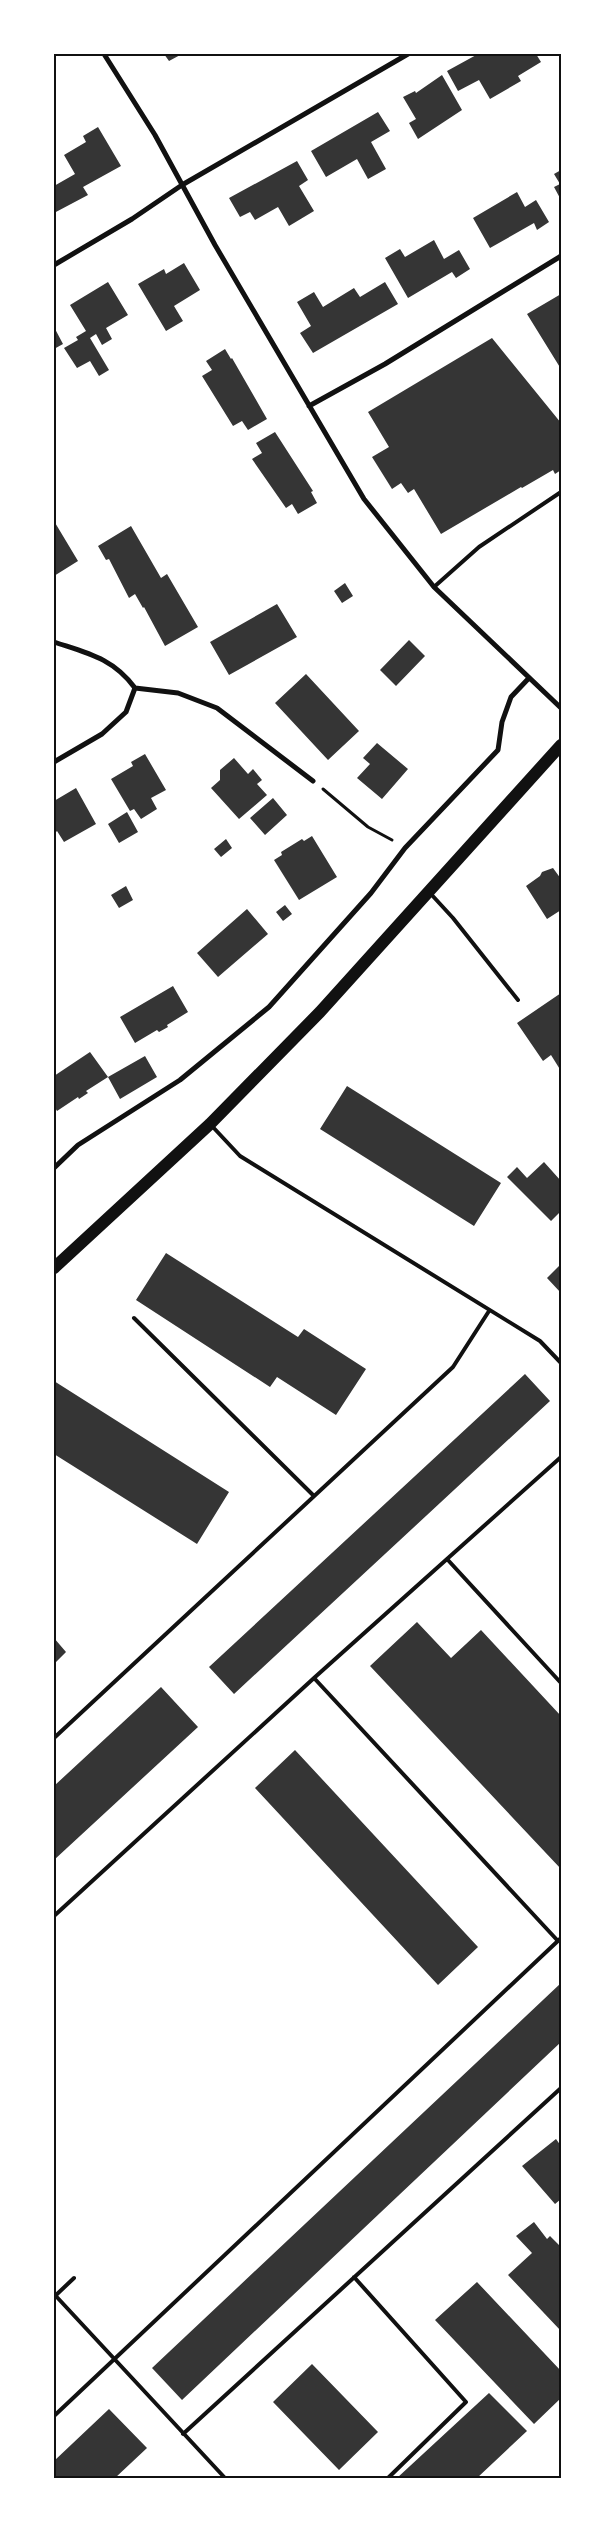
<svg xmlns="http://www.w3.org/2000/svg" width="615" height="2532" viewBox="0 0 615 2532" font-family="'DejaVu Sans',sans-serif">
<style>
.building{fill:#353535}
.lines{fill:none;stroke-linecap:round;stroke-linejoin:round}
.path{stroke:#111;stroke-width:3}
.service{stroke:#111;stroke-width:4}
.minor{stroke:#111;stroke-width:5}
.primary{stroke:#111;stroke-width:12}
.neatline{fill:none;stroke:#111;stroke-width:2}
</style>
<rect width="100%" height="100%" fill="#fff"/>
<!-- building -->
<path class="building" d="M 164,54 L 182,54 L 169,61 Z
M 478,54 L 536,54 L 541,62 L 518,76 L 521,81 L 490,99 L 479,80 L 458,91 L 447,71 Z
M 442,75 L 462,110 L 418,139 L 409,123 L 416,119 L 403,97 L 415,91 L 416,93 Z
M 378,112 L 390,131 L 371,142 L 386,169 L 368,179 L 357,159 L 326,177 L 311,151 Z
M 98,127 L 121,166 L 83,187 L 88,195 L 54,213 L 54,186 L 75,174 L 64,155 L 86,142 L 83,136 Z
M 297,161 L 308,180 L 299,186 L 314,211 L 289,226 L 278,207 L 255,220 L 250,212 L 240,217 L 229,198 Z
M 561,170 L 561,200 L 554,187 L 560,184 L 554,174 Z
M 517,192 L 525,207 L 536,200 L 549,222 L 537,230 L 534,223 L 490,248 L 473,218 Z
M 434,240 L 444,259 L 459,250 L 470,269 L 456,278 L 452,272 L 408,298 L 385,258 L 400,249 L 405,257 Z
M 184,263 L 200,290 L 174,306 L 183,321 L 166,331 L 138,284 L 164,269 L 166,274 Z
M 108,282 L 128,315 L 106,328 L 112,339 L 102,345 L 96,334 L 90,338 L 109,370 L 99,376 L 90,361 L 77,368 L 64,348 L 78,340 L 76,337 L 86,331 L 70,305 Z
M 385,282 L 398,304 L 313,353 L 300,333 L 311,326 L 297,302 L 314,292 L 323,307 L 354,288 L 360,297 Z
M 561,294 L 561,369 L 527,314 Z
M 54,327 L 63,344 L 54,349 Z
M 492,338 L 561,423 L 561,470 L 555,474 L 553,470 L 522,488 L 521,487 L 441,534 L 414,489 L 408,493 L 401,483 L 392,489 L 372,457 L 389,447 L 368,412 Z
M 225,349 L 231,359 L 232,358 L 267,419 L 248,430 L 242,421 L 233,426 L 202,376 L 212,370 L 206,361 Z
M 275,432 L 313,491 L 311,492 L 317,503 L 298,514 L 292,504 L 286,508 L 252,459 L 262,453 L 256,443 Z
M 54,521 L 78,561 L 54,576 Z
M 131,526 L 161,578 L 167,574 L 198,627 L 165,646 L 144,607 L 143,608 L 135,594 L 129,598 L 109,559 L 106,560 L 98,546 Z
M 345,583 L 353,596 L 342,603 L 334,591 Z
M 277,604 L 297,637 L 229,675 L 210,642 Z
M 409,640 L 425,656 L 396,686 L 380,670 Z
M 306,674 L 359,731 L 328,760 L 275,703 Z
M 377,743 L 408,769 L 382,799 L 357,778 L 370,764 L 363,758 Z
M 145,754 L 166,790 L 151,798 L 157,809 L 141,819 L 134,809 L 130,811 L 111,779 L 133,766 L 131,762 Z
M 234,758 L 248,774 L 253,769 L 262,780 L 257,784 L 267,795 L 239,819 L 211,788 L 220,780 L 220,770 Z
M 76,788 L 96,824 L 64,842 L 57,831 L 54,834 L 54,801 Z
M 273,798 L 287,815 L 265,835 L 250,818 Z
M 127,812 L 138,832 L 119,843 L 108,824 Z
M 312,836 L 337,877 L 299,900 L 274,860 L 282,855 L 281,852 L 302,839 L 304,841 Z
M 226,839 L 232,848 L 221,857 L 214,849 Z
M 553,868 L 561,879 L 561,910 L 547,919 L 526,886 L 540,876 L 542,872 Z
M 126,886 L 133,900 L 119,908 L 111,895 Z
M 285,905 L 292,914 L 283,921 L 276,912 Z
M 247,909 L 268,934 L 218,977 L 197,953 Z
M 173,986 L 188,1012 L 167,1025 L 168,1027 L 159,1032 L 157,1030 L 135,1043 L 120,1017 Z
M 561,993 L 561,1071 L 551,1055 L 543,1061 L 517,1023 Z
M 90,1052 L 108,1077 L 145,1056 L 157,1077 L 120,1099 L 108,1077 L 86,1091 L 88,1093 L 79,1099 L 78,1097 L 57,1111 L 54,1106 L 54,1076 Z
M 347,1086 L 501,1183 L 474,1226 L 320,1129 Z
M 544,1162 L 561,1181 L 561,1211 L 551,1221 L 507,1177 L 517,1167 L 527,1178 Z
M 166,1253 L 298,1337 L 304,1329 L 366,1369 L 336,1415 L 277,1377 L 270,1387 L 136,1300 Z
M 561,1264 L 561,1293 L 547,1278 Z
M 525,1374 L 550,1401 L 234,1694 L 209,1667 Z
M 54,1381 L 229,1492 L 197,1544 L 54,1454 Z
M 417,1622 L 451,1658 L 481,1630 L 561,1716 L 561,1869 L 370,1666 Z
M 54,1638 L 66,1652 L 54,1664 Z
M 161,1687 L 198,1727 L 54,1860 L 54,1786 Z
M 295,1750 L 478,1947 L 438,1985 L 255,1788 Z
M 561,1983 L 561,2042 L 182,2400 L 152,2368 Z
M 556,2139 L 561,2146 L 561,2199 L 555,2204 L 522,2166 Z
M 534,2222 L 547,2239 L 550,2236 L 561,2247 L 561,2331 L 508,2275 L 532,2253 L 516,2236 Z
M 477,2282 L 561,2371 L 561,2398 L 534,2424 L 435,2320 Z
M 312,2364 L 378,2432 L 339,2470 L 273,2402 Z
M 489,2393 L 527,2431 L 477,2478 L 397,2478 Z
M 109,2409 L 147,2448 L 115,2478 L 54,2478 L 54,2461 Z"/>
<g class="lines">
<!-- path -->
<path class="path" d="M 323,789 L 368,827 L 392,840"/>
<!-- service -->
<path class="service" d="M 434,587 L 479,547 L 561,492
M 430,893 L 453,918 L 518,1000
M 211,1125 L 240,1156 L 540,1341 L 561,1363
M 134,1318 L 314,1496
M 447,1559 L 561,1683
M 314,1678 L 558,1941
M 54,1738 L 453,1367 L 489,1311
M 54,1916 L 314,1678 L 561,1457
M 354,2277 L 466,2402 L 388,2478
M 54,2294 L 225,2478
M 55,2296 L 74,2278
M 54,2416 L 561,1938
M 183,2434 L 561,2088"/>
<!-- minor -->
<path class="minor" d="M 104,54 L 155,135 L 215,245 L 364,499 L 434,587 L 561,708
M 54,265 L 132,219 L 182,185 L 408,54
M 309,406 L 385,364 L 561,256
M 54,642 C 87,653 113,658 135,688 L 178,693 L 217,708 L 313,781
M 54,762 L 102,734 L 126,712 L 135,688
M 54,1168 L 78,1145 L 180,1080 L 269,1007 L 371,893 L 405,848 L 498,750 L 502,722 L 511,697 L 529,678"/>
<!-- primary -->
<path class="primary" d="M 54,1268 L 210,1124 L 320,1012 L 561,745"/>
</g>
<!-- border -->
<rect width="615" height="2532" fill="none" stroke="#ffffff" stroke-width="110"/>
<rect x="55" y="55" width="505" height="2422" class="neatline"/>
</svg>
